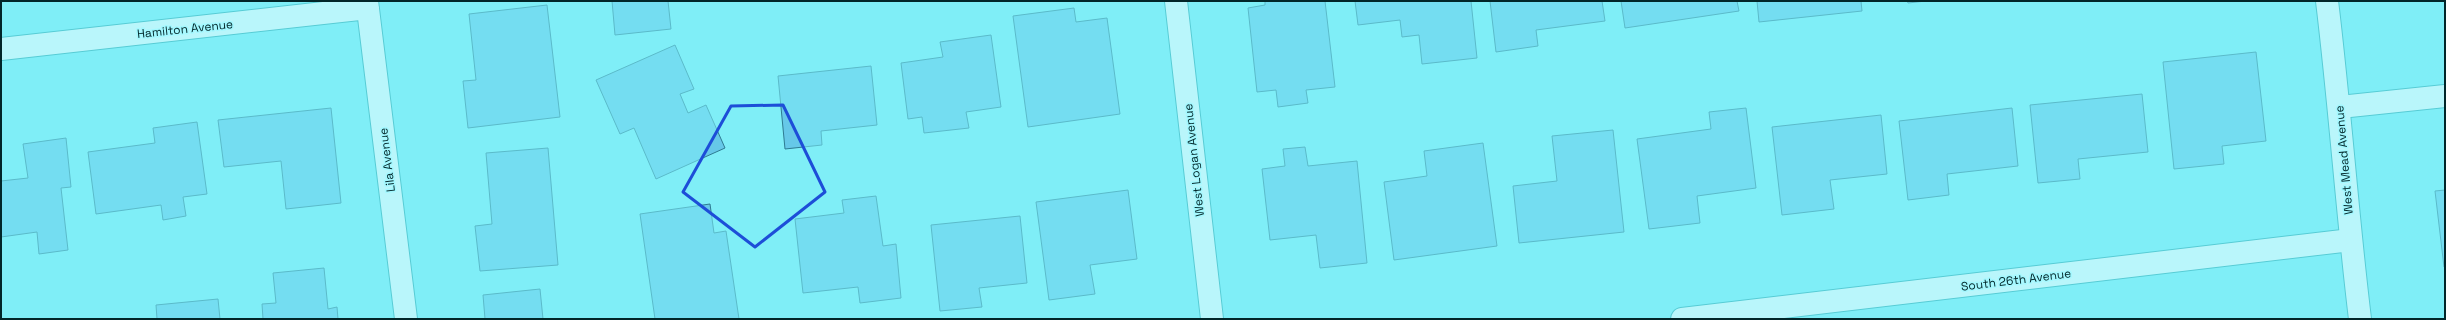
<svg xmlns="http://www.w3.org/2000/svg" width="2446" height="320" viewBox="0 0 2446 320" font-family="'Space Grotesk',sans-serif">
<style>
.building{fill:#66c8e8;stroke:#2e7b92}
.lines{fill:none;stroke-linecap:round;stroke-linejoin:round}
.minor-casing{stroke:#27a2ab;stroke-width:24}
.tertiary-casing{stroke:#27a2ab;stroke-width:24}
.minor{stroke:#fff;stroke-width:22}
.tertiary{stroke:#fff;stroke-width:22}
.marked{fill:none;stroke:#1d4ed8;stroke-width:3;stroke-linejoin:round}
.labels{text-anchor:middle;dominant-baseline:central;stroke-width:3;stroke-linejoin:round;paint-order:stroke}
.street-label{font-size:12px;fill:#012629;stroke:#a3f8ff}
</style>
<rect width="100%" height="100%" fill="#7feef7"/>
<!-- building -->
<path class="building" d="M 612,1 L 668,1 L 671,29 L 615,35 Z
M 1265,1 L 1325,1 L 1335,87 L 1306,90 L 1308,103 L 1278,107 L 1276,90 L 1257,92 L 1248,8 L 1265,5 Z
M 1355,1 L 1471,1 L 1477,58 L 1422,64 L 1419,35 L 1402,37 L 1400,20 L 1358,25 Z
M 1490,1 L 1602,1 L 1605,21 L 1536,30 L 1538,46 L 1496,52 Z
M 1621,1 L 1737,1 L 1739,11 L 1625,28 Z
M 1757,1 L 1861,1 L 1862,11 L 1759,22 Z
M 1907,1 L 1926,1 L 1908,3 Z
M 547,5 L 560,117 L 468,128 L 463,81 L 476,80 L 469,14 Z
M 1074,8 L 1076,22 L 1107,18 L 1120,114 L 1028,127 L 1013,16 Z
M 991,35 L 1001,107 L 966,112 L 969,128 L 924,133 L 922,117 L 908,119 L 901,63 L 943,57 L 940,42 Z
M 675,45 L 694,89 L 680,94 L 688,113 L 706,105 L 725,148 L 656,179 L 634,128 L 620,134 L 596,80 Z
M 2256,52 L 2266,141 L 2222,146 L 2224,164 L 2174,169 L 2163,62 Z
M 871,66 L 877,125 L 821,131 L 822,145 L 785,149 L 778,76 Z
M 2142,94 L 2148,152 L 2078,159 L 2080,179 L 2038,183 L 2030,105 Z
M 331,108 L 341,203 L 286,209 L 281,161 L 224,167 L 218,120 Z
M 1746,108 L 1756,188 L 1697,196 L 1700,223 L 1649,229 L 1637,139 L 1711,129 L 1709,112 Z
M 2012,108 L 2018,166 L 1947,174 L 1949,195 L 1908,200 L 1899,121 Z
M 1881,115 L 1887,174 L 1830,180 L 1834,209 L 1782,215 L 1772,127 Z
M 197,122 L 207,194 L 183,197 L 186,216 L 163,220 L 161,205 L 96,214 L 88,152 L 155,143 L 153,128 Z
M 1613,130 L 1624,232 L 1519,243 L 1513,186 L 1557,181 L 1552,136 Z
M 66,138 L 71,187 L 61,188 L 68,250 L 39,254 L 37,232 L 1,237 L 1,181 L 28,178 L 23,144 Z
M 1483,143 L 1497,246 L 1394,260 L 1384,182 L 1427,176 L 1424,151 Z
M 1305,147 L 1308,166 L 1357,161 L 1367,263 L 1320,268 L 1316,235 L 1270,240 L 1262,169 L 1285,166 L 1283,149 Z
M 548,148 L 558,265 L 480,271 L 475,226 L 492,224 L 486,153 Z
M 1128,190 L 1137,259 L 1090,265 L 1095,294 L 1049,300 L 1036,202 Z
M 2445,190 L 2445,267 L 2444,267 L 2435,191 Z
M 876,196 L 883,246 L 896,244 L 901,298 L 860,303 L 858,287 L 803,293 L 795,219 L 844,213 L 842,200 Z
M 710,204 L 714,233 L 726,231 L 739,319 L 655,319 L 640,214 Z
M 1020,216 L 1027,283 L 979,288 L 982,307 L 940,311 L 931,225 Z
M 324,268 L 328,309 L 337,307 L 338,319 L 263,319 L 262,304 L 276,303 L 273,273 Z
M 540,289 L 543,319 L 485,319 L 483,295 Z
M 218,299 L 220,319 L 157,319 L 156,305 Z"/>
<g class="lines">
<!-- minor casing -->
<g class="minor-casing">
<path id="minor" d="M 367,1 L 406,319
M 1176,1 L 1212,319
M 1,49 L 368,8
M 2340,107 L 2445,96
M 1682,319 L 2351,240"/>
</g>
<!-- tertiary casing -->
<g class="tertiary-casing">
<path id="tertiary" d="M 2327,1 C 2340,107 2347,213 2360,319"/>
</g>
<!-- minor -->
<use href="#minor" class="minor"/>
<!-- tertiary -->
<use href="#tertiary" class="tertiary"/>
</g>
<!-- marked area -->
<path d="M0 0H2446V320H0ZM 783,105 L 825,192 L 755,247 L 683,192 L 731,106 Z" fill="#7feef7" fill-opacity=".55" fill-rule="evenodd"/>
<path class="marked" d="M 783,105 L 825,192 L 755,247 L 683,192 L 731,106 Z"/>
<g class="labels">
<!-- street labels -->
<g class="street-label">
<text transform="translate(185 29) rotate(-6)">Hamilton Avenue</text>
<text transform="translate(387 160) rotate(-97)">Lila Avenue</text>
<text transform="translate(1194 160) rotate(-96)">West Logan Avenue</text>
<text transform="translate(2344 160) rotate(-95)">West Mead Avenue</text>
<text transform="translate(2016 280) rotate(-7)">South 26th Avenue</text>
</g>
</g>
<!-- border -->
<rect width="2446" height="320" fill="none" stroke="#012629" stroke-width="4"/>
</svg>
